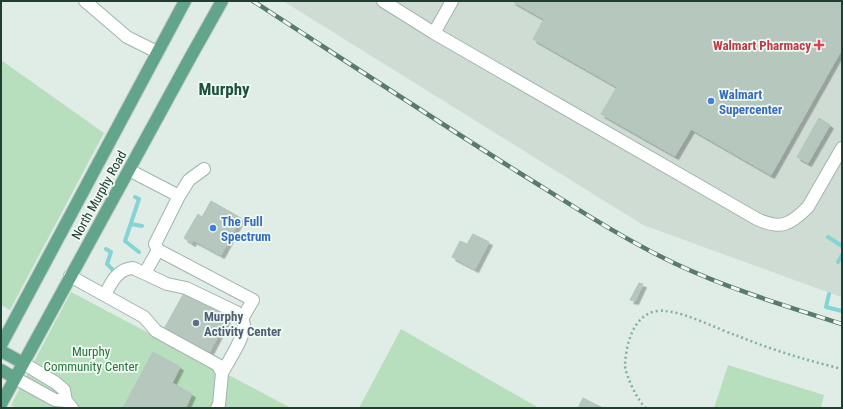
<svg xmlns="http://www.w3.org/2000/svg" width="843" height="409" viewBox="0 0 843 409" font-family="'Roboto Condensed',sans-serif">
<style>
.built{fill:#cfdcd4}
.green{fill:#b8dfbd}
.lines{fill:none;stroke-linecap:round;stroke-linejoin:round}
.stream{stroke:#84d4d6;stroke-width:4}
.building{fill:#b6c7be;stroke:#b2c6bc;filter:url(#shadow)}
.minor-casing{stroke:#a3b4ac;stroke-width:14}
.major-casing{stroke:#c1c9c6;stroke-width:14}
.path{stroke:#7fb29b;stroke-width:2.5;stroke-dasharray:2 3;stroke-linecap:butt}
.minor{stroke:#fff;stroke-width:12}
.major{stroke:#62a58b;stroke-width:12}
.rail-casing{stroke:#5a7a6d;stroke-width:4.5}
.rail{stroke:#f1f9f4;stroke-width:3;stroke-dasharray:9;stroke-linecap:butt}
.health-dot{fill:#e0444e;stroke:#f1f9f4;stroke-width:1.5}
.shop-dot{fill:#3f7fe0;stroke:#f1f9f4;stroke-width:1.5}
.service-dot{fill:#5c6f8a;stroke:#f1f9f4;stroke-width:1.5}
.labels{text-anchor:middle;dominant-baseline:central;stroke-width:3.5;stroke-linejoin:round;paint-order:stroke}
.health-label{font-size:13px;font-weight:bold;fill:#be3a42;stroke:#f1f9f4;text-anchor:end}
.shop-label{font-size:13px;font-weight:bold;fill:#366cbe;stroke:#f1f9f4;text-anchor:start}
.street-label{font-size:13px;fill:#203e32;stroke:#f1f9f4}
.service-label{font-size:13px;font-weight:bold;fill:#4e5e75;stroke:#f1f9f4;text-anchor:start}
.park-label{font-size:13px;fill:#27783c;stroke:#f1f9f4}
.district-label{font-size:17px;font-weight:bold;fill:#1a523d;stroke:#f1f9f4}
</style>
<defs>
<filter id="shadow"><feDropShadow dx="3.5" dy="3.5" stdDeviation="0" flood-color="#0004"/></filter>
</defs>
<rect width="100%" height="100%" fill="#e0ece6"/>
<!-- built -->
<path class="built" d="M 283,1 L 842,1 L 842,295 L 841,297 L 643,225 Z"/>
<!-- green -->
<path class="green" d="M 1,60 L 104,133 L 10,310 L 1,305 Z
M 71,292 L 291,408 L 16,408 L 11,405 Z
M 401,329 L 539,408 L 359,408 Z
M 728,365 L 824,395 L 821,408 L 714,408 Z"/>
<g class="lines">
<!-- stream -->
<path class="stream" d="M 135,197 L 139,199 L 125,241 L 139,252
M 131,224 L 142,226
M 828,237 L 842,246
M 106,249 L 111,252 L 107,264 L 112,269
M 838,262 L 842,255
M 829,294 L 826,307 L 842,311"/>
</g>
<!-- building -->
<path class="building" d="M 512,1 L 838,1 L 842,3 L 842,49 L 771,175 L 691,129 L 675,156 L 601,114 L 617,87 L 533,39 L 544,19 Z
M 819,118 L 830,125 L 808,163 L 797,157 Z
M 211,201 L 241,218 L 221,255 L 193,240 L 192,243 L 184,238 L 198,214 L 202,217 Z
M 473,234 L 489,242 L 475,269 L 452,257 L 460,241 L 467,244 Z
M 639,283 L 643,284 L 635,301 L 630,300 Z
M 184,293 L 228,317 L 209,353 L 164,329 Z
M 153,352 L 180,367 L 172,383 L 192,394 L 186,407 L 188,408 L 123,408 Z
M 583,398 L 603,408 L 578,408 Z"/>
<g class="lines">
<!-- minor casing -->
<g class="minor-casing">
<path id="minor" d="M 85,1 L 127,37 L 157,52
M 383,1 L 434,33 L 757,219 C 781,230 790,225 808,207 L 842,148
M 434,33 L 452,1
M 129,170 L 179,196 L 155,244 L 158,250 L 253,300 L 242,319
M 179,196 L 189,180 L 204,169
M 145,273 L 158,250
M 70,276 L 144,317 L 156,331 L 218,365 L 222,373 L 219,405 L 217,408
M 105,295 C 111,283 117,269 133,268 L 167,284 L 186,288 L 236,312 C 240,316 244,320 244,326 C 245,336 228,362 222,373
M 23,363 L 56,383 L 64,390 L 66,401 L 72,408
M 15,378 L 55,400 L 66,401"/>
</g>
<!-- major casing -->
<g class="major-casing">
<path id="major" d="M 1,345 L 185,1
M 1,351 L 23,363
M 1,370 L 15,378
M 1,404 L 190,58 L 222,1"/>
</g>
<!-- path -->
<path class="path" d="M 646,408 C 638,402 625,374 625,365 C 626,347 631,323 648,314 C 653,311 661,310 666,311 C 687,313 717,329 738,336 C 772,350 806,360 842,369"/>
<!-- minor -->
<use href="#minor" class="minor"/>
<!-- major -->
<use href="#major" class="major"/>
<!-- rail casing -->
<g class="rail-casing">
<path id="rail" d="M 253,1 C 341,58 429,116 518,172 C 570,204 621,238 676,264 C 729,289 786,306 842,324"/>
</g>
<!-- rail -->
<use href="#rail" class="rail"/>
</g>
<!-- markers -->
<path class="health-dot" d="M817 39h4v4h4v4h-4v4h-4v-4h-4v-4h4z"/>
<g class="shop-dot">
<circle cx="711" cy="101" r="4"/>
<circle cx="213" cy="228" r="4"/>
</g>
<circle class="service-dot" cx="196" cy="323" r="4"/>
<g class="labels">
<!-- health labels -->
<g class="health-label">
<text x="811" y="45">Walmart Pharmacy</text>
</g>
<!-- shop labels -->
<g class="shop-label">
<text x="719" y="94">Walmart<tspan x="719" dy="15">Supercenter</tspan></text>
<text x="221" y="221">The Full<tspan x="221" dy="15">Spectrum</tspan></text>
</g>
<!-- street labels -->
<g class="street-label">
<text transform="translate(99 195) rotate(-61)">North Murphy Road</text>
</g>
<!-- service labels -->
<g class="service-label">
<text x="204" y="316">Murphy<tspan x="204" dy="15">Activity Center</tspan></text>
</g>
<!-- park labels -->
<g class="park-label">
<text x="91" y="351">Murphy<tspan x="91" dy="15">Community Center</tspan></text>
</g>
<!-- district labels -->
<g class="district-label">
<text x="224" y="89">Murphy</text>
</g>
</g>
<!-- border -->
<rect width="843" height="409" fill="none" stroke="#203e32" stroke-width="4"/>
</svg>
